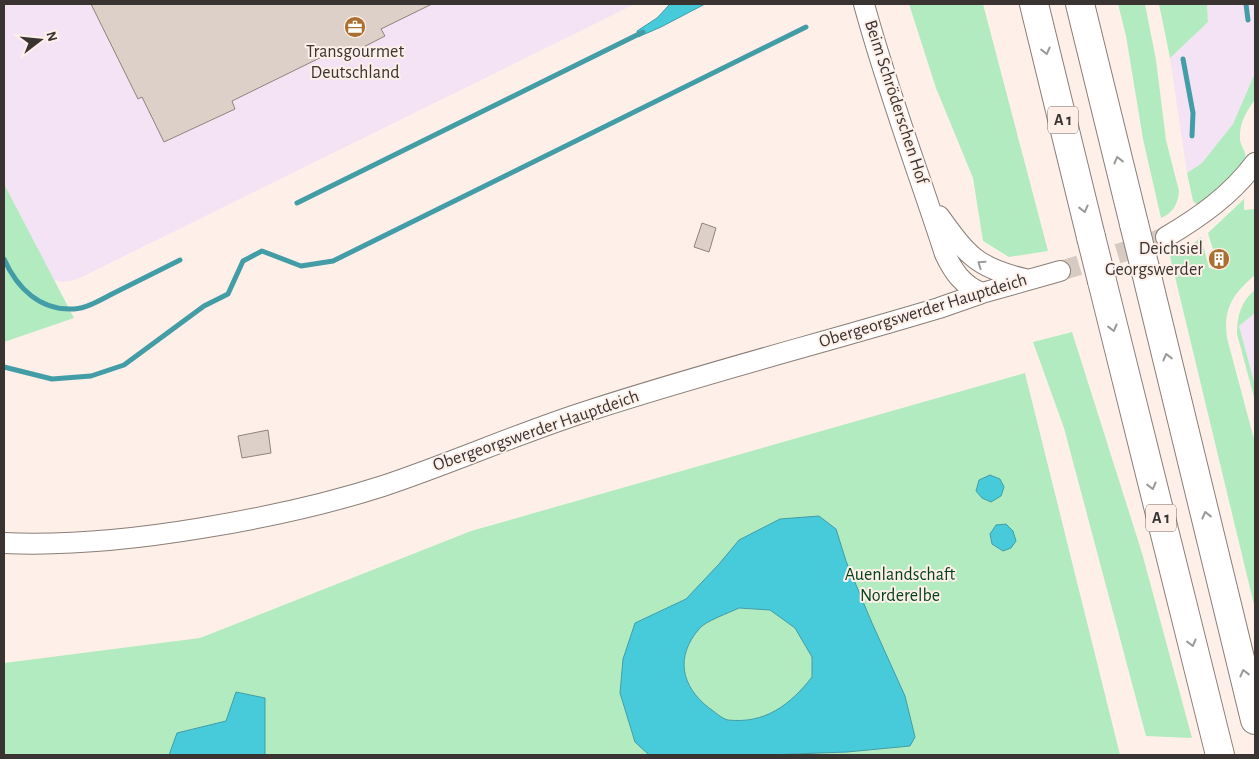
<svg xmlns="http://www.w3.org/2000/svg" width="1259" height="759" viewBox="0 0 1259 759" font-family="'Alegreya Sans',sans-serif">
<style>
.industrial{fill:#f4e3f5}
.green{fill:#b2ebbf}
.water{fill:#47cada;stroke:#439da7;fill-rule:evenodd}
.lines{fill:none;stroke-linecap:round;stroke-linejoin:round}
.stream{stroke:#439da7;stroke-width:5}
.building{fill:#ddd0c8;stroke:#90837c}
.minor-tunnel{stroke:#d7cac3;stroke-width:20;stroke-dasharray:20 10;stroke-linecap:butt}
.minor-casing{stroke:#8a7e77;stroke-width:22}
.highway-casing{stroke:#8a7e77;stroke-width:30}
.minor{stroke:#fff;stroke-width:20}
.highway{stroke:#fff;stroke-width:28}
.highway-bridge-casing{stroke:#8a7e77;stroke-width:30;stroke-linecap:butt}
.highway-bridge{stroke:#fff;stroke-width:28}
.oneway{stroke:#9c9a98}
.labels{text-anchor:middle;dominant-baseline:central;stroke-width:4;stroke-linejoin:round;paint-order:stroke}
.shield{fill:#fef0e8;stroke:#746c68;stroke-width:1}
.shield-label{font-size:16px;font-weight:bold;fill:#393431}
.poi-label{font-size:18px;fill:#393431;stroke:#fef0e8}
.street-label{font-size:18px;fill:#393431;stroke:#fef0e8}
.park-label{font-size:18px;fill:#04431e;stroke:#fef0e8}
</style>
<rect width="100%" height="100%" fill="#fef0e8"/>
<!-- industrial -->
<path class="industrial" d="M 4,4 L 635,4 L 82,277 L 71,281 L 62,282 L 51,279 L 4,199 Z
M 1207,4 L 1255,4 L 1255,73 L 1233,124 L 1202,163 L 1187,173 L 1170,58 L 1208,22 Z
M 1255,313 L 1255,385 L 1239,326 Z"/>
<!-- green -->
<path class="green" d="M 909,4 L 983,4 L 1048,251 L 1009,257 L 983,241 L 973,178 L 936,88 Z
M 1118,4 L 1145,4 L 1156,60 L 1166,140 L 1179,191 C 1178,204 1173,213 1161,218 L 1143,139 L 1126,36 Z
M 1159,4 L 1207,4 L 1208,22 L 1170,58 Z
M 1255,73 L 1255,102 L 1254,101 C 1245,113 1239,125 1240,140 C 1241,147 1246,150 1246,160 L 1211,195 L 1200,204 L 1196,204 L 1193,201 L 1187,173 L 1202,163 L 1233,124 Z
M 4,184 L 74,318 L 4,342 Z
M 1244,199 L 1244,210 L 1255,209 L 1255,275 C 1233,294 1223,308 1227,338 L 1255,443 L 1255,609 L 1170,256 L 1194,243 L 1201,237 L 1209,268 L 1218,270 L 1227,263 L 1223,251 L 1214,253 L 1208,233 Z
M 1255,290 L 1255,313 L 1239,326 L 1255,385 L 1255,401 L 1237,334 C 1237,316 1241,301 1255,290 Z
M 1072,332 L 1142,553 L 1192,738 L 1146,736 L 1064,428 L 1033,342 Z
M 1025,373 L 1120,755 L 4,755 L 4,663 L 200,638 L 471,531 Z"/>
<!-- water -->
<path class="water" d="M 670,4 L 705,4 L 661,27 L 638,37 L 637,31 L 657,18 Z
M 990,475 L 1000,479 L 1004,487 L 1001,496 L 991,502 L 982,498 L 976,491 L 979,480 Z
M 819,516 L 836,529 L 846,561 L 872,623 L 905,696 L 915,737 L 910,746 L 847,752 L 767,755 L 649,755 L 635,742 L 620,693 L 623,659 L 635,623 L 686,599 L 719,564 L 739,540 L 780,519 ZM 739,608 L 770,610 L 795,628 L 812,657 L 812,677 C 790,705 765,724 728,720 C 722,719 714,711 709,708 C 681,686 675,657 699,629 C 705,621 729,613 739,608 Z
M 1006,524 L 1013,531 L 1016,541 L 1011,548 L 1003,551 L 992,544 L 990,534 L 996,525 Z
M 236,692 L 265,698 L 265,755 L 169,755 L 177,733 L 226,721 Z"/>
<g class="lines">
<!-- stream -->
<path class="stream" d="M 1246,4 L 1248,20
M 1183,59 L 1193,113 L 1192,136
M 297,203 L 643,32
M 4,259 C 17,288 40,311 74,309 C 88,308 102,299 114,293 C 136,282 158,271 180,260
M 4,367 L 52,379 L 91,376 L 124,365 L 204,306 L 228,294 L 243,261 L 262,251 L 301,266 L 333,261 L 806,27"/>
</g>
<!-- building -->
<path class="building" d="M 91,4 L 432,4 L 381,29 L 385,36 L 342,58 L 338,49 L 232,101 L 235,109 L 164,142 L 142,97 L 138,99 Z
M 702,223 L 716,228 L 709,252 L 694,247 Z
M 268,430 L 271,453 L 242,458 L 238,436 Z"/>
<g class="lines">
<!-- minor-tunnel -->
<path class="minor-tunnel" d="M 1060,271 L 1130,250 L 1166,237"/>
<!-- minor casing -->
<g class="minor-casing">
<path id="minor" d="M 864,4 C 887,89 918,171 945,254 C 953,271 963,286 982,293
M 939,216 C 967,255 977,268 1025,279
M 1166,237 C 1200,217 1231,195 1255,163
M 4,543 C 71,546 136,539 202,528 C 263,518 324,505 383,486 C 452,463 519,433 588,411 C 704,373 823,343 939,308 L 982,293 L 1060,271"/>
</g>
<!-- highway casing -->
<g class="highway-casing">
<path id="highway" d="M 1034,4 L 1091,237
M 1080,4 L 1134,224
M 1145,268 L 1255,720
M 1102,281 L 1220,755"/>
</g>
<!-- minor -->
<use href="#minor" class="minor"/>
<!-- highway -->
<use href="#highway" class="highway"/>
<!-- highway-bridge casing -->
<g class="highway-bridge-casing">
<path id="highway-bridge" d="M 1134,224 L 1145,268
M 1091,237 L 1102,281"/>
</g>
<!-- highway-bridge -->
<use href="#highway-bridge" class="highway-bridge"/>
</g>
<!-- one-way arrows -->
<defs><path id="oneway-chevron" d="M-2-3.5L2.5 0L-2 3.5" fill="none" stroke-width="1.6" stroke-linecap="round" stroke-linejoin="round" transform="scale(1.25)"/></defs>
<g class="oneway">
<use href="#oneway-chevron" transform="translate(1046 51) rotate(76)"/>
<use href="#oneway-chevron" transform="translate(1118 160) rotate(-104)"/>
<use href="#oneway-chevron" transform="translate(1084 209) rotate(76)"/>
<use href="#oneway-chevron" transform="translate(981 264) rotate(-146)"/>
<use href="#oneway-chevron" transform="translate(1113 328) rotate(76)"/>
<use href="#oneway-chevron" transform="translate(1167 357) rotate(-104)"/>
<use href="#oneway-chevron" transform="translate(1152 486) rotate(76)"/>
<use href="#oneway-chevron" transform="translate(1206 515) rotate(-104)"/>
<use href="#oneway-chevron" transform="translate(1192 643) rotate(76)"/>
<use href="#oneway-chevron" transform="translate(1244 673) rotate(-104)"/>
</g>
<!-- icons -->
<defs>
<g id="office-disc" transform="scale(1.125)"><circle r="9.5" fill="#ab7031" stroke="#fef0e8"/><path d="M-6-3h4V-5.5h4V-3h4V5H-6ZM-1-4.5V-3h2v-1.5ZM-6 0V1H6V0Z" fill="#fff"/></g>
<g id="building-disc" transform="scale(1.125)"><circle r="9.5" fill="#ab7031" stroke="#fef0e8"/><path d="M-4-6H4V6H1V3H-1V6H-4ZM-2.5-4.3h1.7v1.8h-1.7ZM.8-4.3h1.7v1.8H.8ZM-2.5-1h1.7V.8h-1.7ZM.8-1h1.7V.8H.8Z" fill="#fff"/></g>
</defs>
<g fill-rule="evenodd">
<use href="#office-disc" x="355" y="27"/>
<use href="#building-disc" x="1219" y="259"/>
</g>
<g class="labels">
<!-- shield labels -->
<g class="shield">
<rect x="1048" y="106.5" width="30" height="27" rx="4"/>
<rect x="1146" y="504.5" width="30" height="27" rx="4"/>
</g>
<g class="shield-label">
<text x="1063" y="120">A 1</text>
<text x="1161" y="518">A 1</text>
</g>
<!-- poi labels -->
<g class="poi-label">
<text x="355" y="52">Transgourmet<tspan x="355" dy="21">Deutschland</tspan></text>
<text x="1203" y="249" text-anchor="end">Deichsiel<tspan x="1203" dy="21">Georgswerder</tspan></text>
</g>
<!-- street labels -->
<g class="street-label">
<text transform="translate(896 102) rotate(72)">Beim Schröderschen Hof</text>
<text transform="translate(923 311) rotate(-17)">Obergeorgswerder Hauptdeich</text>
<text transform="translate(536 431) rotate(-19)">Obergeorgswerder Hauptdeich</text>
</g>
<!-- park labels -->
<g class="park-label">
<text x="900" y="575">Auenlandschaft<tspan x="900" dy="21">Norderelbe</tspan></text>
</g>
</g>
<!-- border -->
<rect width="1259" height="759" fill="none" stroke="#393431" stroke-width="10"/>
<!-- north arrow -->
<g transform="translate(40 40) rotate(74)" stroke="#fef0e8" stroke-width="4" paint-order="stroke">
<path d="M0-4L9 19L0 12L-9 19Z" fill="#393431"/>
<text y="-8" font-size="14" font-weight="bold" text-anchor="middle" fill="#393431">N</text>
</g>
</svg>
